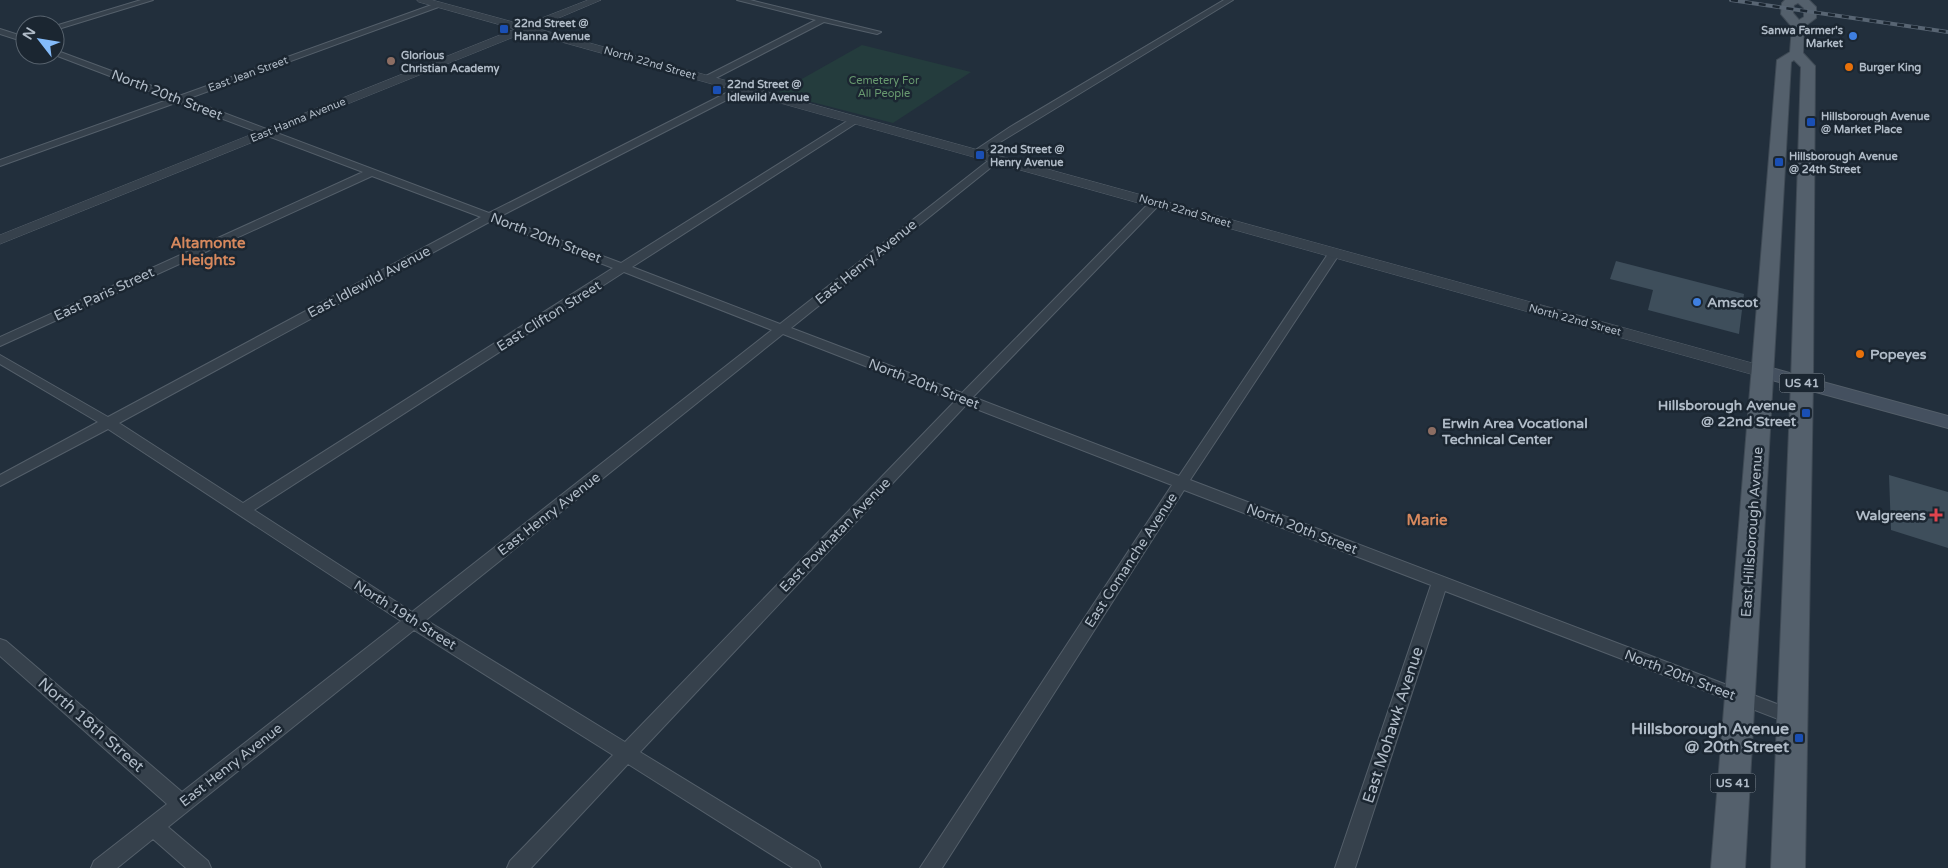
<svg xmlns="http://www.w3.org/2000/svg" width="1948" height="868" viewBox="0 0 1948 868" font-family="'Varela Round',sans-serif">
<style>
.green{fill:#243c3d}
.building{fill:#3e4e5b}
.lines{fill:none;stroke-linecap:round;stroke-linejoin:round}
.minor-casing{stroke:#545f6a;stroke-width:2}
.tertiary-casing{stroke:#545f6a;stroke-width:1}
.secondary-casing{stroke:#545f6a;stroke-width:2}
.primary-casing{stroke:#3f4a55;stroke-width:2}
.minor{fill:#36414c;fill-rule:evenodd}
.tertiary{fill:#36414c;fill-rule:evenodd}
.secondary{fill:#44505f;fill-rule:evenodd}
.primary{fill:#54606c;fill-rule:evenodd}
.rail-casing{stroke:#586573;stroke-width:4}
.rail{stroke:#1b2631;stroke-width:2.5;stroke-dasharray:7;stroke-linecap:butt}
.transit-dot{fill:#1a4fb4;stroke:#1b2631;stroke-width:2}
.shop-dot{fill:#3f7fe0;stroke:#1b2631;stroke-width:2}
.education-dot{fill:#8d6e63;stroke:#1b2631;stroke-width:2}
.food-dot{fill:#e8710a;stroke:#1b2631;stroke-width:2}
.health-dot{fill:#e0444e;stroke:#1b2631;stroke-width:2}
.labels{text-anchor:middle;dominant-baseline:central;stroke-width:5;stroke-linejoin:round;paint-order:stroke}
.far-poi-label{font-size:11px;font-weight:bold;fill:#b1bcc8;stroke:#1b2631;text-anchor:start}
.far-street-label{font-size:11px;fill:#b1bcc8;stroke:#1b2631}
.far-park-label{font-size:11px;fill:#68996f;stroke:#1b2631}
.shield{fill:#1b2631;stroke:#848f9b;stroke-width:1}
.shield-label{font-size:12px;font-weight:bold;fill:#b1bcc8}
.street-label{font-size:14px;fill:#b1bcc8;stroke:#1b2631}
.poi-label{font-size:14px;font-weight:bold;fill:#b1bcc8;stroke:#1b2631;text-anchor:start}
.neighbourhood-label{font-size:15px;font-weight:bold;fill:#d6885d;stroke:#1b2631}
.near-street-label{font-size:16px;fill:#b1bcc8;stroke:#1b2631}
.near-poi-label{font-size:16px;font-weight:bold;fill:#b1bcc8;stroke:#1b2631;text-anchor:end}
</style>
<rect width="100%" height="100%" fill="#222f3c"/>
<!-- green -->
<path class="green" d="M 862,45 L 971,72 L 893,123 L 777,93 Z"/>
<!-- building -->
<path class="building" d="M 1616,261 L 1744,294 L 1739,334 L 1648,310 L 1653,290 L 1610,279 Z
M 1889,475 L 1948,492 L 1948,548 L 1891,530 Z"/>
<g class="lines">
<!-- minor casing -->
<g class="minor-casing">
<path id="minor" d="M 141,0 L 153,0 L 55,30 L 55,26 Z
M 737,0 L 750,0 L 881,32 L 877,34 L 824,22 L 710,81 L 704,81 L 704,77 L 816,20 Z
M 1224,0 L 1233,0 L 979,155 L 976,156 L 971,153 L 1010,127 Z
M 437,3 L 444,5 L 187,99 L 489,213 L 738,87 L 744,87 L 744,91 L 499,217 L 621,263 L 852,118 L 858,118 L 858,122 L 632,267 L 780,324 L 993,157 L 999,157 L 999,161 L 791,328 L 962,393 L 1151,201 L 1159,201 L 1160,203 L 1159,205 L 973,397 L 1179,476 L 1330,251 L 1338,251 L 1340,253 L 1190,480 L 1798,712 L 1801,717 L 1798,722 L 1792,725 L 1786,722 L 1445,591 L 1355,868 L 1335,868 L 1431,585 L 1184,490 L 942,868 L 920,868 L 1172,485 L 966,405 L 640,752 L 818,861 L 821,868 L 793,868 L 628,764 L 531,868 L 507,868 L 510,861 L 613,755 L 414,630 L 168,827 L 208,861 L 211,868 L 186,868 L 153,839 L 117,868 L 91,868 L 94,861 L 167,804 L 0,656 L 0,639 L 6,641 L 182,792 L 401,621 L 108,429 L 0,486 L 0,475 L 98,422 L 0,364 L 0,355 L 108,417 L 481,217 L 372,176 L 0,346 L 0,337 L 363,172 L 178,102 L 0,166 L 0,160 L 170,99 L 55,55 L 55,50 L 179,96 ZM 491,221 L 613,268 L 243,503 L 119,423 ZM 624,272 L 772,330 L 412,612 L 254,510 ZM 783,334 L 955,401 L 625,742 L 426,620 Z
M 0,29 L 25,37 L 25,42 L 0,34 Z"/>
</g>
<!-- tertiary casing -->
<g class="tertiary-casing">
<path id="tertiary" d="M 417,0 L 432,0 L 524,25 L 588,0 L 601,0 L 535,28 L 1770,368 L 1772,372 L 1770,376 L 1758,376 L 526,32 L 0,244 L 0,235 L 515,29 L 419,2 Z"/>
</g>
<!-- secondary casing -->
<g class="secondary-casing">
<path id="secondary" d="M 1764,366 L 1948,416 L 1948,428 L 1757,376 L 1755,372 L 1757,368 Z"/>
</g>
<!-- primary casing -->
<g class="primary-casing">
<path id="primary" d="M 1785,0 L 1809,0 L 1816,7 L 1816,18 L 1804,27 L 1803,53 L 1815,66 L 1813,382 L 1805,868 L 1771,868 L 1791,382 L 1801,67 L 1794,60 L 1791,62 L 1745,868 L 1711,868 L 1777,60 L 1790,52 L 1792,27 L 1781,14 L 1782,3 ZM 1798,3 L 1804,8 L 1804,17 L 1799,20 L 1793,13 L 1794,5 Z"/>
</g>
<!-- minor -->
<use href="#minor" class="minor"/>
<!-- tertiary -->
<use href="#tertiary" class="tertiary"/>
<!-- secondary -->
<use href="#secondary" class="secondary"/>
<!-- primary -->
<use href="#primary" class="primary"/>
<!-- rail casing -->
<g class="rail-casing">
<path id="rail" d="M 1731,0 L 1948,32"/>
</g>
<!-- rail -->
<use href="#rail" class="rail"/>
</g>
<!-- markers -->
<g class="transit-dot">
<rect x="499" y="24" width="10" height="10" rx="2.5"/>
<rect x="712" y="85" width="10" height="10" rx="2.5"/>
<rect x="1806" y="117" width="10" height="10" rx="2.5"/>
<rect x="975" y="150" width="10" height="10" rx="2.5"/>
<rect x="1774" y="157" width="10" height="10" rx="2.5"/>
<rect x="1801" y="408" width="10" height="10" rx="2.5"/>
<rect x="1794" y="733" width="10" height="10" rx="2.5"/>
</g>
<g class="shop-dot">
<circle cx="1853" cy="36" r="5"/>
<circle cx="1697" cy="302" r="5"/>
</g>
<g class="education-dot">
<circle cx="391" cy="61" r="5"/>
<circle cx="1432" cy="431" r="5"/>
</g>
<g class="food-dot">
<circle cx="1849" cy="67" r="5"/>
<circle cx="1860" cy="354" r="5"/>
</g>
<path class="health-dot" d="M1933.5 507.5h5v5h5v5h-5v5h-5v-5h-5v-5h5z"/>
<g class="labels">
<!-- far-poi labels -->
<g class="far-poi-label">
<text x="514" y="23">22nd Street @<tspan x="514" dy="13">Hanna Avenue</tspan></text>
<text x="1843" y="30" text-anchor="end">Sanwa Farmer's<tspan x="1843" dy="13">Market</tspan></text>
<text x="401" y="55">Glorious<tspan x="401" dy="13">Christian Academy</tspan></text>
<text x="1859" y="67">Burger King</text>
<text x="727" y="84">22nd Street @<tspan x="727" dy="13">Idlewild Avenue</tspan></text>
<text x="1821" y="116">Hillsborough Avenue<tspan x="1821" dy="13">@ Market Place</tspan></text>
<text x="990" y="149">22nd Street @<tspan x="990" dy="13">Henry Avenue</tspan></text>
<text x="1789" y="156">Hillsborough Avenue<tspan x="1789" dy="13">@ 24th Street</tspan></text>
</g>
<!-- far-street labels -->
<g class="far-street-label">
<text transform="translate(650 63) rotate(16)">North 22nd Street</text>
<text transform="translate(248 74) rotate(-20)">East Jean Street</text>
<text transform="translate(298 120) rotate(-22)">East Hanna Avenue</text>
<text transform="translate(1185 211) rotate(16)">North 22nd Street</text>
<text transform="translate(1575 320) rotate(15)">North 22nd Street</text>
</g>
<!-- far-park labels -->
<g class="far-park-label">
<text x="884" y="80">Cemetery For<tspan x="884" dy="13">All People</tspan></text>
</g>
<!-- shield labels -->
<g class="shield">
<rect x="1779.5" y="373.5" width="45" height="19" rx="4"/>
<rect x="1710.5" y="773.5" width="45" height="19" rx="4"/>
</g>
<g class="shield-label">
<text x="1802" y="383">US 41</text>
<text x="1733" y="783">US 41</text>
</g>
<!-- street labels -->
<g class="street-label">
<text transform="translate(167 95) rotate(21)">North 20th Street</text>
<text transform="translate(546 238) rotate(21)">North 20th Street</text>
<text transform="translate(866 262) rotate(-39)">East Henry Avenue</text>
<text transform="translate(369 282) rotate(-28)">East Idlewild Avenue</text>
<text transform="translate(104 294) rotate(-25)">East Paris Street</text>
<text transform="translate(549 316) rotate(-32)">East Clifton Street</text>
<text transform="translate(924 384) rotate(21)">North 20th Street</text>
<text transform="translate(549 514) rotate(-38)">East Henry Avenue</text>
<text transform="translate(1302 529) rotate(21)">North 20th Street</text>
<text transform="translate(1752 532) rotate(-86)">East Hillsborough Avenue</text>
<text transform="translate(835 535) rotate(-46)">East Powhatan Avenue</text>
<text transform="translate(1131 560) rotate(-57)">East Comanche Avenue</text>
<text transform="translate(405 615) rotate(32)">North 19th Street</text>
<text transform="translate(1680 675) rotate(21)">North 20th Street</text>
<text transform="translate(231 765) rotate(-38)">East Henry Avenue</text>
</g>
<!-- poi labels -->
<g class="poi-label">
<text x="1707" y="302">Amscot</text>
<text x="1870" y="354">Popeyes</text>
<text x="1796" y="405" text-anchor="end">Hillsborough Avenue<tspan x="1796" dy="16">@ 22nd Street</tspan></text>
<text x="1442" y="423">Erwin Area Vocational<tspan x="1442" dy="16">Technical Center</tspan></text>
<text x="1926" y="515" text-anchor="end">Walgreens</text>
</g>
<!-- neighbourhood labels -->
<g class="neighbourhood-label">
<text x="208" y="243">Altamonte<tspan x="208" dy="17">Heights</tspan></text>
<text x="1427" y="520">Marie</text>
</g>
<!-- near-street labels -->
<g class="near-street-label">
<text transform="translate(91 725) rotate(41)">North 18th Street</text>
<text transform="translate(1393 725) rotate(-72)">East Mohawk Avenue</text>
</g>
<!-- near-poi labels -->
<g class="near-poi-label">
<text x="1789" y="729">Hillsborough Avenue<tspan x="1789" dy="18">@ 20th Street</tspan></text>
</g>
</g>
<!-- north arrow -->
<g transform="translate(40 40) rotate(301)"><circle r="24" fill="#1b2631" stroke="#57626d"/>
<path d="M0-4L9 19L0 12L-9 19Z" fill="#84bbfa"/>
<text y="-8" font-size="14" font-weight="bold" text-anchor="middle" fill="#b1bcc8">N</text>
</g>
</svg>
